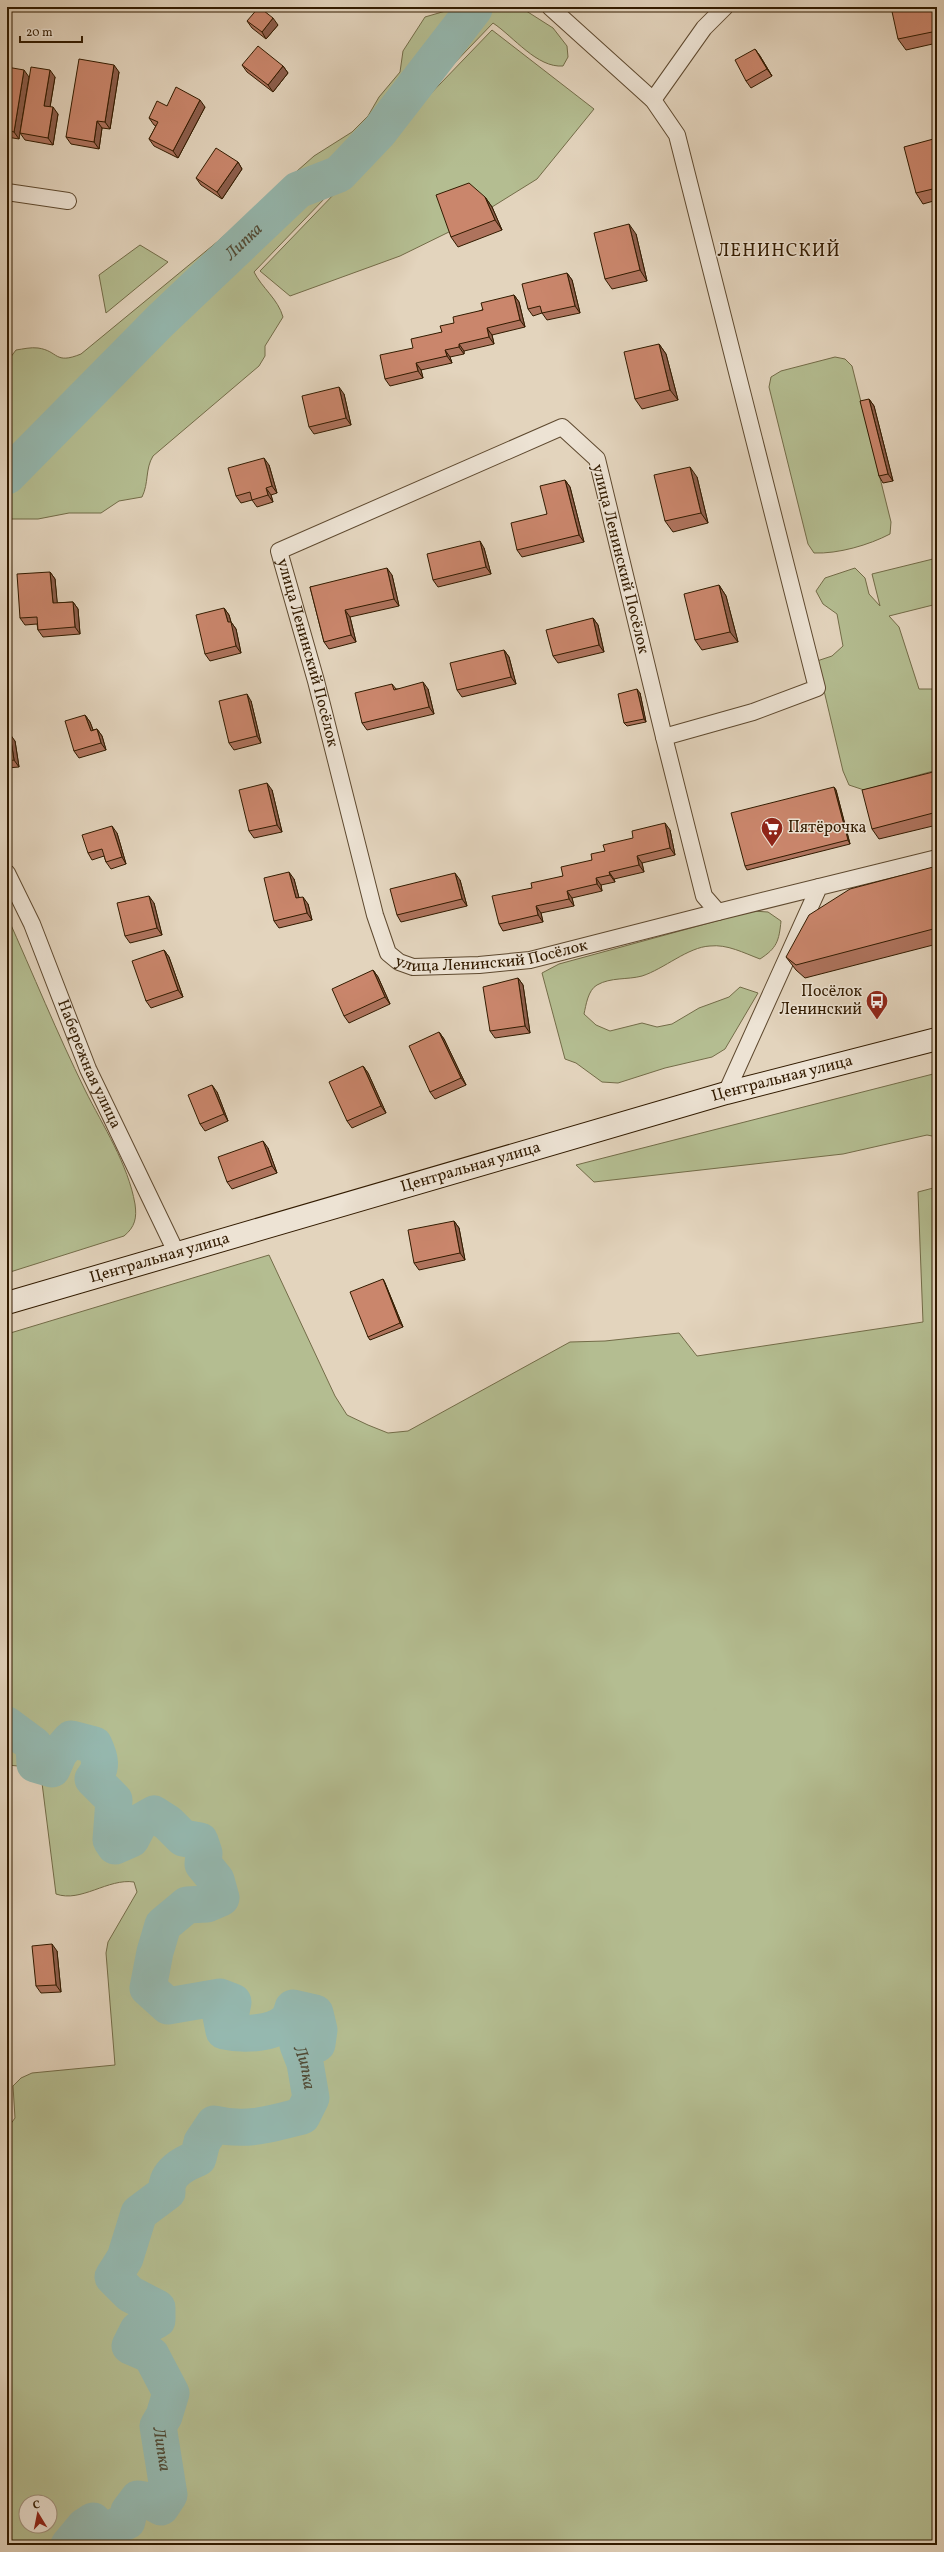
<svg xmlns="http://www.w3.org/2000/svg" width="944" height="2552" viewBox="0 0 944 2552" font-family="Vollkorn,serif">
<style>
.green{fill:#b4bd91;stroke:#736c48;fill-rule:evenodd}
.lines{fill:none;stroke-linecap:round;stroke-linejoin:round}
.river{stroke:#95b8af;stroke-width:37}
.minor-casing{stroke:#5e492f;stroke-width:18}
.secondary-casing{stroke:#321b00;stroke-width:24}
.minor{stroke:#ede3d4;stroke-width:16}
.secondary{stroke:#ede3d4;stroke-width:22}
.wall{fill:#ae735d;stroke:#321b00}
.shaded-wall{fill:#8d5e4c;stroke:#321b00}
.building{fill:#ca866c;stroke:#321b00}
.labels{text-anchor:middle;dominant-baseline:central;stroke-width:3;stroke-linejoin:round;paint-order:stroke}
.street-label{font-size:16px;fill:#321b00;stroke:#ede3d4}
.poi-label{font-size:16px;fill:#321b00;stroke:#ede3d4;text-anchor:start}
.water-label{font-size:17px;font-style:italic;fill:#504a35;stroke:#ede3d4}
.quarter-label{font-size:18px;letter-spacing:1px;fill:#321b00;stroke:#ede3d4}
</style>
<rect width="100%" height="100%" fill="#e3d4bd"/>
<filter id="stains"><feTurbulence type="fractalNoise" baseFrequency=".005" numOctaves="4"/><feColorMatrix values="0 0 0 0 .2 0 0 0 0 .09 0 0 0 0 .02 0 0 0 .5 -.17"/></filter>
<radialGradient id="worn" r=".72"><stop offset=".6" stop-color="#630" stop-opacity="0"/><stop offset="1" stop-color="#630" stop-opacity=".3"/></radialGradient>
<!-- green -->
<path class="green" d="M 489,7 L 520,7 L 553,28 L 567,46 L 568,57 L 563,66 C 537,68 514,37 493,23 L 254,272 C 262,288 278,299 283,317 L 265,346 L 265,356 L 259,366 L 153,456 C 145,469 149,483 142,497 L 119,501 L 101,513 L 69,513 L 38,519 L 7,519 L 7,362 L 16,350 C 23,349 31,347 38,348 C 59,351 54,365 81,354 L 217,242 L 314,156 L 352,132 L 368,116 L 379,97 L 400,72 L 403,51 L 425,17 L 449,10 L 465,21 L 476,23 L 484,17 Z
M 492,30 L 594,109 L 537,179 L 492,207 L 453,230 L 400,256 L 290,296 L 260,271 Z
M 140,245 L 168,262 L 106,313 L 99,275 Z
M 835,357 L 845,359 L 852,366 L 891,522 L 890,534 C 869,545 838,554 814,553 L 808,544 L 769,387 L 771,377 L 781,371 Z
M 937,558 L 937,604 L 889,616 L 899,627 L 919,689 L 937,689 L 937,770 L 864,790 L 849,785 L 843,771 L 817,661 L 832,656 L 843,646 L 837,614 L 823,604 L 816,591 L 825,578 L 855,568 L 865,578 L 869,594 L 880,606 L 872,574 Z
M 753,911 L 768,912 L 781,921 C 779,941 777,948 760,959 C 744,953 727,944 710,946 C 688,947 664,969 642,976 C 627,980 611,977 597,985 C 588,990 586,1005 584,1014 L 596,1025 L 610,1031 L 642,1023 L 657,1027 L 672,1024 L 699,1008 L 729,997 L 740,987 L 758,993 L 725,1049 L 712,1057 L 665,1068 L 618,1083 L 602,1082 L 576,1063 L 565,1059 L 542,973 L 559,964 Z
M 7,916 C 33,974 57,1033 85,1090 C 103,1126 128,1164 135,1204 C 137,1218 135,1227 124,1236 L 7,1273 Z
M 937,1073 L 937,1137 L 927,1135 L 843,1154 L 594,1182 L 576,1165 Z
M 937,1187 L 937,2545 L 7,2545 L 7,2129 L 15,2118 L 13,2086 L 21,2078 L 32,2073 L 115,2065 L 106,1953 L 108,1942 L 137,1892 L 134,1882 C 108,1878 81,1903 56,1894 L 41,1775 L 29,1767 L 7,1765 L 7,1334 L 269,1255 L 335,1396 L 347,1415 L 368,1425 L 388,1433 L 408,1431 L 570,1342 L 605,1341 L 679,1333 L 697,1356 L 923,1322 L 918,1192 ZM 26,2502 L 50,2502 L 50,2526 L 26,2526 Z"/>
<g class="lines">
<!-- river -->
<g class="river">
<path id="s1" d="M 7,476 L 160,321 L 298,190 L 339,174 L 379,132 L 474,9"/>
<path id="s2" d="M 7,1725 L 34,1745 L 35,1764 L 52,1769 L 59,1753 L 71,1739 L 94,1745 C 100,1758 103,1767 93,1779 L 114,1800 L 111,1840 L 115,1846 L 131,1839 L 140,1822 L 154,1814 L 168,1823 L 183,1838 L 200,1841 L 204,1853 L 203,1864 L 216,1880 L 221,1898 L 207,1904 L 187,1905 L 163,1925 L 155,1952 L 148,1988 L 168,2006 L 220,1997 L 233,2002 L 231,2012 L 221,2016 L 224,2031 C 242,2035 273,2035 288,2020 C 290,2017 292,2012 293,2008 L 315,2013 L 319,2030 L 317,2044 L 305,2040 L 298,2045 L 305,2063 L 311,2098 L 302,2116 C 271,2124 246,2132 214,2124 L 202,2142 L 198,2158 C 183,2164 165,2173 167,2192 L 139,2213 L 125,2258 L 113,2277 L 130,2294 L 157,2308 L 157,2320 L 138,2330 L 130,2346 L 151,2355 L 171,2393 L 164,2416 L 158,2426 L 169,2495 L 161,2507 L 150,2501 L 138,2499 L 129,2511 L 127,2521 L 95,2536 L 93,2521 L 84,2527 L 69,2545"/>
</g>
<!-- minor casing -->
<g class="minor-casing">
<g id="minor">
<path d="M 550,7 L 653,100 L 677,135 L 817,688 L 753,712 L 664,737 L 704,896 L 718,912 L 819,887"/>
<path d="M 653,100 L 704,28 L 725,7"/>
<path d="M 7,192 L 68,201"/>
<path id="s3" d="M 664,737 L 597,459 L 562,427 L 279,551 L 316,681 L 375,915 L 388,953 L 399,962 L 413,967 L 479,965 L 530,960 L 718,912"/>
<path id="s4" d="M 7,873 L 32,924 L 88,1069 L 177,1254"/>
<path d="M 726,1093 L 819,887 L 937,858"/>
</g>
</g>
<!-- secondary casing -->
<g class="secondary-casing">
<g id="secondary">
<path id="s5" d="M 7,1303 L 726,1093 L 937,1039"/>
</g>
</g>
<!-- minor -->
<use href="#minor" class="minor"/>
<!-- secondary -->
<use href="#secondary" class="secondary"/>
</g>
<!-- wall -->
<path class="wall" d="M 937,7 L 937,43 L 906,50 L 898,39 Z
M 247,21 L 278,25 L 266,39 L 252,28 Z
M 755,49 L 760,56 L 772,76 L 751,88 L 746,81 Z
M 242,65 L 283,66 L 288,73 L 273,92 L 247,72 Z
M 7,67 L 19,139 L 7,137 Z
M 119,72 L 110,129 L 102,128 L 99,149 L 71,144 L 66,137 Z
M 55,77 L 50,107 L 58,114 L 53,145 L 25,140 L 20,133 Z
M 167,106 L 205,107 L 178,158 L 154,146 L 149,139 L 156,126 L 154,125 L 149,118 Z
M 937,138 L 937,200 L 923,204 L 916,193 Z
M 238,162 L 242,169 L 222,199 L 201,185 L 196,178 Z
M 485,197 L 492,207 L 502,230 L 458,247 L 451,237 Z
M 636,234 L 647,281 L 612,289 L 605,279 Z
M 567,273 L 572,280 L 580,313 L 547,320 L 542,313 L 533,316 L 528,309 Z
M 514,295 L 519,302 L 525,327 L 492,335 L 494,344 L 464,351 L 464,354 L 450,357 L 452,363 L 421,370 L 423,378 L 390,386 L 385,379 L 413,348 L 442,332 L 454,323 Z
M 659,344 L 666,354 L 678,400 L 642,409 L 635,399 Z
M 344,394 L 351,425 L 314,434 L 309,427 Z
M 869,399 L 874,406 L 893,481 L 883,483 L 879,476 Z
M 269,465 L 277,493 L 271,495 L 273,502 L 257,507 L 252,500 L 241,503 L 236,496 Z
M 697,477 L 708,523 L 673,532 L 665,521 Z
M 565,480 L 570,487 L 584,542 L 522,557 L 517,550 L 547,514 Z
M 484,548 L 491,574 L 438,587 L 433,580 Z
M 50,572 L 55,579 L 57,603 L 73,602 L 78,609 L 80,634 L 43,637 L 38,630 L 37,624 L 25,625 L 20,618 Z
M 392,575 L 399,606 L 350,617 L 356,642 L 329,649 L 324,642 L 310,587 Z
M 719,585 L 726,596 L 738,642 L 702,650 L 695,640 Z
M 224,608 L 229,615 L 231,622 L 236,629 L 241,653 L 210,661 L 205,654 Z
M 593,618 L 598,625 L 604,652 L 558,663 L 553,656 Z
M 504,650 L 509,657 L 516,684 L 462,697 L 457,690 Z
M 392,684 L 396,689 L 428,689 L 434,714 L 367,730 L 362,723 Z
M 640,693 L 646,722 L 627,726 L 624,723 Z
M 251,701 L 261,743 L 234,750 L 229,743 Z
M 85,715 L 90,722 L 93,730 L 97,729 L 102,736 L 106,750 L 79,758 L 74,751 Z
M 7,734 L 15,741 L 19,767 L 7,768 Z
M 937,771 L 937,825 L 879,839 L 872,829 Z
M 834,787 L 836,790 L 850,844 L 747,870 L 745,866 Z
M 272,790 L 282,832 L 254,838 L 249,831 Z
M 670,830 L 675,855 L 642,863 L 644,872 L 614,879 L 615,882 L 601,885 L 602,891 L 572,898 L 574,906 L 541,913 L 543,922 L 503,931 L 499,924 L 532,888 L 563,876 L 592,860 L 605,851 Z
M 117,833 L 126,864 L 111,869 L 106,862 L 104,856 L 92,860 L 88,853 Z
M 937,866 L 937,944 L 805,978 L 796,970 L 786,957 Z
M 294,879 L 299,898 L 308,904 L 312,920 L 279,928 L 274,921 Z
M 460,880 L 467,906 L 401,922 L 397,915 Z
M 154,903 L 162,935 L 130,943 L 125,936 Z
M 164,950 L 169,957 L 183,997 L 151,1008 L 146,1001 Z
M 373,970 L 378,977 L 390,1004 L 349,1023 L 344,1016 Z
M 518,978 L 523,985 L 530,1033 L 495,1038 L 490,1031 Z
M 439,1032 L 444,1039 L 466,1085 L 435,1099 L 430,1092 Z
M 363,1066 L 368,1073 L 386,1113 L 352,1128 L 347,1121 Z
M 217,1092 L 228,1121 L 205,1131 L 200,1124 Z
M 268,1148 L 277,1173 L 232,1189 L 227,1182 Z
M 454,1221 L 459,1228 L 465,1260 L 419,1270 L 414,1263 Z
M 383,1279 L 385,1283 L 403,1327 L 370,1340 L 368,1337 Z
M 57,1951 L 61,1992 L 41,1993 L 36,1986 Z"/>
<!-- shaded-wall -->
<path class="shaded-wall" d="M 935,7 L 937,7 L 937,18 Z
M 273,18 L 278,25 L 266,39 L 262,32 Z
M 755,49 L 760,56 L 772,76 L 767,69 Z
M 114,65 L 119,72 L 110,129 L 105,122 Z
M 283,66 L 288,73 L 273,92 L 268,85 Z
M 24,70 L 29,77 L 19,139 L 14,132 Z
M 50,70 L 55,77 L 49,113 L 44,106 Z
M 200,100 L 205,107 L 178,158 L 173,151 Z
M 53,107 L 58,114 L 53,145 L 48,138 Z
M 97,121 L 102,128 L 99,149 L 94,142 Z
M 238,162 L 242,169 L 222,199 L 217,192 Z
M 485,197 L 492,207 L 502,230 L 495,220 Z
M 629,224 L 636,234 L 647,281 L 640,270 Z
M 567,273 L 572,280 L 580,313 L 575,306 Z
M 514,295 L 519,302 L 525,327 L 520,320 Z
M 487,328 L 492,335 L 494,344 L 489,337 Z
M 459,344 L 464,351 L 464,354 L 459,347 Z
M 659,344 L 666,354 L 678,400 L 670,390 Z
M 445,350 L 450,357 L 452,363 L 447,356 Z
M 416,363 L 421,370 L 423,378 L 418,371 Z
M 339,387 L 344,394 L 351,425 L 346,418 Z
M 869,399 L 874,406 L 893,481 L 888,474 Z
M 264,458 L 269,465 L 277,493 L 272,486 Z
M 690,467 L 697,477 L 708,523 L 701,513 Z
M 565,480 L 570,487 L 584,542 L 579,535 Z
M 266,488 L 271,495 L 273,502 L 268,495 Z
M 480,541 L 484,548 L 491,574 L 486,567 Z
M 387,568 L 392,575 L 399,606 L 394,599 Z
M 50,572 L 55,579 L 58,610 L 53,603 Z
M 719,585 L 726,596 L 738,642 L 730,632 Z
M 73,602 L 78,609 L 80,634 L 75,627 Z
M 224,608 L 229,615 L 231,622 L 236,629 L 241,653 L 236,646 L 228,622 Z
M 345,610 L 350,617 L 356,642 L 351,635 Z
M 593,618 L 598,625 L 604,652 L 599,645 Z
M 504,650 L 509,657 L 516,684 L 511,677 Z
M 423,682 L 428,689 L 434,714 L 429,707 Z
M 637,689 L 640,693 L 646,722 L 644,719 Z
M 247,694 L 251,701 L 261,743 L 257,736 Z
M 85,715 L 90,722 L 96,738 L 91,731 Z
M 97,729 L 102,736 L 106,750 L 101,743 Z
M 10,734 L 15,741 L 19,767 L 14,760 Z
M 267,783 L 272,790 L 282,832 L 277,825 Z
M 834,787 L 836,790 L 850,844 L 848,840 Z
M 665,823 L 670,830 L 675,855 L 670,848 Z
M 112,826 L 117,833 L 126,864 L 122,857 Z
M 637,856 L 642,863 L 644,872 L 639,865 Z
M 289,872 L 294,879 L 301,905 L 296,898 Z
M 609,872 L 614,879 L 615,882 L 610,875 Z
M 455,873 L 460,880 L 467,906 L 462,899 Z
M 596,878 L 601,885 L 602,891 L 597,884 Z
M 567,891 L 572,898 L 574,906 L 569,899 Z
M 149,896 L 154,903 L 162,935 L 157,928 Z
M 303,897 L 308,904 L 312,920 L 307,913 Z
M 536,906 L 541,913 L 543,922 L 538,915 Z
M 164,950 L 169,957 L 183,997 L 178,990 Z
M 373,970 L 378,977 L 390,1004 L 385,997 Z
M 518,978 L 523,985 L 530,1033 L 525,1026 Z
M 439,1032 L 444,1039 L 466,1085 L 461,1078 Z
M 363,1066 L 368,1073 L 386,1113 L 381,1106 Z
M 212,1085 L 217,1092 L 228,1121 L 224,1114 Z
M 263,1141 L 268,1148 L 277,1173 L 272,1166 Z
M 454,1221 L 459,1228 L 465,1260 L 460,1253 Z
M 383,1279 L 385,1283 L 403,1327 L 400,1323 Z
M 52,1944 L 57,1951 L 61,1992 L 56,1985 Z"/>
<!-- building -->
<path class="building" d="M 259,7 L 273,18 L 262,32 L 247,21 Z
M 891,7 L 935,7 L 937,18 L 937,31 L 898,39 Z
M 258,46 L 283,66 L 268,85 L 242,65 Z
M 755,49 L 767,69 L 746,81 L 735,60 Z
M 79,59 L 114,65 L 105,122 L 97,121 L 94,142 L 66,137 Z
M 7,67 L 24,70 L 14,132 L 7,130 Z
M 31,67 L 50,70 L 44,106 L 53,107 L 48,138 L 20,133 Z
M 176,87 L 200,100 L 173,151 L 149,139 L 158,122 L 149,118 L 157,101 L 167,106 Z
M 937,138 L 937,188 L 916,193 L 904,147 Z
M 216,148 L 238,162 L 217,192 L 196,178 Z
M 469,183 L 485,197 L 495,220 L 451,237 L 436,195 Z
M 629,224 L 640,270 L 605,279 L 594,233 Z
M 567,273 L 575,306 L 542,313 L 540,306 L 528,309 L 522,284 Z
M 514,295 L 520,320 L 487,328 L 489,337 L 459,344 L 459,347 L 445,350 L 447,356 L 416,363 L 418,371 L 385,379 L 380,355 L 413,348 L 411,339 L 442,332 L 440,326 L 454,323 L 453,317 L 483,310 L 481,303 Z
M 659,344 L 670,390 L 635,399 L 624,352 Z
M 339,387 L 346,418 L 309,427 L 302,396 Z
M 869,399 L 888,474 L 879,476 L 860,401 Z
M 264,458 L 272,486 L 266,488 L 268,495 L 252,500 L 250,492 L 236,496 L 228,468 Z
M 690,467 L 701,513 L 665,521 L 654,475 Z
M 565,480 L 579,535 L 517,550 L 511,523 L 547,514 L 540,486 Z
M 480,541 L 486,567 L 433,580 L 427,554 Z
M 387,568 L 394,599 L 345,610 L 351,635 L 324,642 L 310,587 Z
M 50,572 L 53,603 L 73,602 L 75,627 L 38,630 L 37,617 L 20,618 L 17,574 Z
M 719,585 L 730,632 L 695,640 L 684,594 Z
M 224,608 L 228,622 L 231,622 L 236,646 L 205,654 L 196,615 Z
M 593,618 L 599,645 L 553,656 L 546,630 Z
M 504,650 L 511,677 L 457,690 L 450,663 Z
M 423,682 L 429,707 L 362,723 L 355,693 L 392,684 L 394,690 Z
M 637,689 L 644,719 L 624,723 L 618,694 Z
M 247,694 L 257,736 L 229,743 L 219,701 Z
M 85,715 L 91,731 L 97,729 L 101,743 L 74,751 L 65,721 Z
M 7,734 L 10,734 L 14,760 L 7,761 Z
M 937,771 L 937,812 L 872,829 L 862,790 Z
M 267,783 L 277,825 L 249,831 L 239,790 Z
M 834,787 L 848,840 L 745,866 L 731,813 Z
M 665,823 L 670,848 L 637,856 L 639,865 L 609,872 L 610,875 L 596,878 L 597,884 L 567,891 L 569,899 L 536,906 L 538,915 L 499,924 L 492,896 L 532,888 L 531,883 L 563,876 L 561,867 L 592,860 L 591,854 L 605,851 L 603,845 L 633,838 L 632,831 Z
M 112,826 L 122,857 L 106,862 L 102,849 L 88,853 L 82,835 Z
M 937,866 L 937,928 L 796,965 L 786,957 L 809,915 L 850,889 Z
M 289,872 L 296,898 L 303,897 L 307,913 L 274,921 L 264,878 Z
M 455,873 L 462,899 L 397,915 L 390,889 Z
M 149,896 L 157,928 L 125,936 L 117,903 Z
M 164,950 L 178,990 L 146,1001 L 132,961 Z
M 373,970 L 385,997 L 344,1016 L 332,989 Z
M 518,978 L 525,1026 L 490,1031 L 483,987 Z
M 439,1032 L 461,1078 L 430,1092 L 409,1046 Z
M 363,1066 L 381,1106 L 347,1121 L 329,1082 Z
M 212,1085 L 224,1114 L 200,1124 L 188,1095 Z
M 263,1141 L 272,1166 L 227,1182 L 218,1157 Z
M 454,1221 L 460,1253 L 414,1263 L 408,1230 Z
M 383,1279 L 400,1323 L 368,1337 L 350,1292 Z
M 52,1944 L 56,1985 L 36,1986 L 32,1946 Z"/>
<!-- icons -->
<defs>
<g id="supermarket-pin" transform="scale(1.15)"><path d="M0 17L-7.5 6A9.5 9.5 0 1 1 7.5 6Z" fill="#8f2418" stroke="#ede3d4"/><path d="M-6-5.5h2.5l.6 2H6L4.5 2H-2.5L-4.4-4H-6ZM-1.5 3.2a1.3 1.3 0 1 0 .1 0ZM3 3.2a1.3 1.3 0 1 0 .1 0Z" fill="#fff"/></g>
<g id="bus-pin" transform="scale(1.15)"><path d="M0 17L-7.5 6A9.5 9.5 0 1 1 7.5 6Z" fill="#8f2418" stroke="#ede3d4"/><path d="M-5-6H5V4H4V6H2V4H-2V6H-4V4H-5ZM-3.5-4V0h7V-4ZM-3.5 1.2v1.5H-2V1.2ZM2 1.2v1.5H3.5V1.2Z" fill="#fff"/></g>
</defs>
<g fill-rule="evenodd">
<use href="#supermarket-pin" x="772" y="828"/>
<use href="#bus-pin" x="877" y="1001"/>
</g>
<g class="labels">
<!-- street labels -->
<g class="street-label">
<text transform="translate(620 559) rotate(76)">улица Ленинский Посёлок</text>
<text stroke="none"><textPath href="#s3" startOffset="748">улица Ленинский Посёлок</textPath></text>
<text stroke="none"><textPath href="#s3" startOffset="1167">улица Ленинский Посёлок</textPath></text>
<text stroke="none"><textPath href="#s4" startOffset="208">Набережная улица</textPath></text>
<text stroke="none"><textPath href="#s5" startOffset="807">Центральная улица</textPath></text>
<text stroke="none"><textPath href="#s5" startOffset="483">Центральная улица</textPath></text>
<text stroke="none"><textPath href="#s5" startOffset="159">Центральная улица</textPath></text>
</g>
<!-- poi labels -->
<g class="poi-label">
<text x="788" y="828">Пятёрочка</text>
<text x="862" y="992" text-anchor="end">Посёлок<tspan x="862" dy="18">Ленинский</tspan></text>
</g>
<!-- water labels -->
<g class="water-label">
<text stroke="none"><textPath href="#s1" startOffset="333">Липка</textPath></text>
<text stroke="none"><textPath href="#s2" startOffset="855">Липка</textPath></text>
<text stroke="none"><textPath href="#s2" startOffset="1419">Липка</textPath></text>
</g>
<!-- quarter labels -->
<g class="quarter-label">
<text x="779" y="251">ЛЕНИНСКИЙ</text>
</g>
</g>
<!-- margin -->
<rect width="944" height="2552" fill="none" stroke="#e3d4bd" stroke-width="24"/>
<rect x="8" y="8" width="928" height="2536" fill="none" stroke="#321b00" stroke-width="2"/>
<rect x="12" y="12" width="920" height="2528" fill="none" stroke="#321b00"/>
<!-- north arrow -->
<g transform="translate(38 2514) rotate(350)"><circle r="19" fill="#ede3d4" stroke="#a2937f"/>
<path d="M0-3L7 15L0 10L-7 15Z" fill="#8f2418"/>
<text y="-6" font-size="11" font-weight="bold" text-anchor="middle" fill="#321b00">С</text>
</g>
<!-- scale -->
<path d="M20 36v6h62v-6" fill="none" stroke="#321b00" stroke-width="2"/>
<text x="26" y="36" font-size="12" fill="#321b00" stroke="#ede3d4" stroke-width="3" paint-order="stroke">20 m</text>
<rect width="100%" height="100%" filter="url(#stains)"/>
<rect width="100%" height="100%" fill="url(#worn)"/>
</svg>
